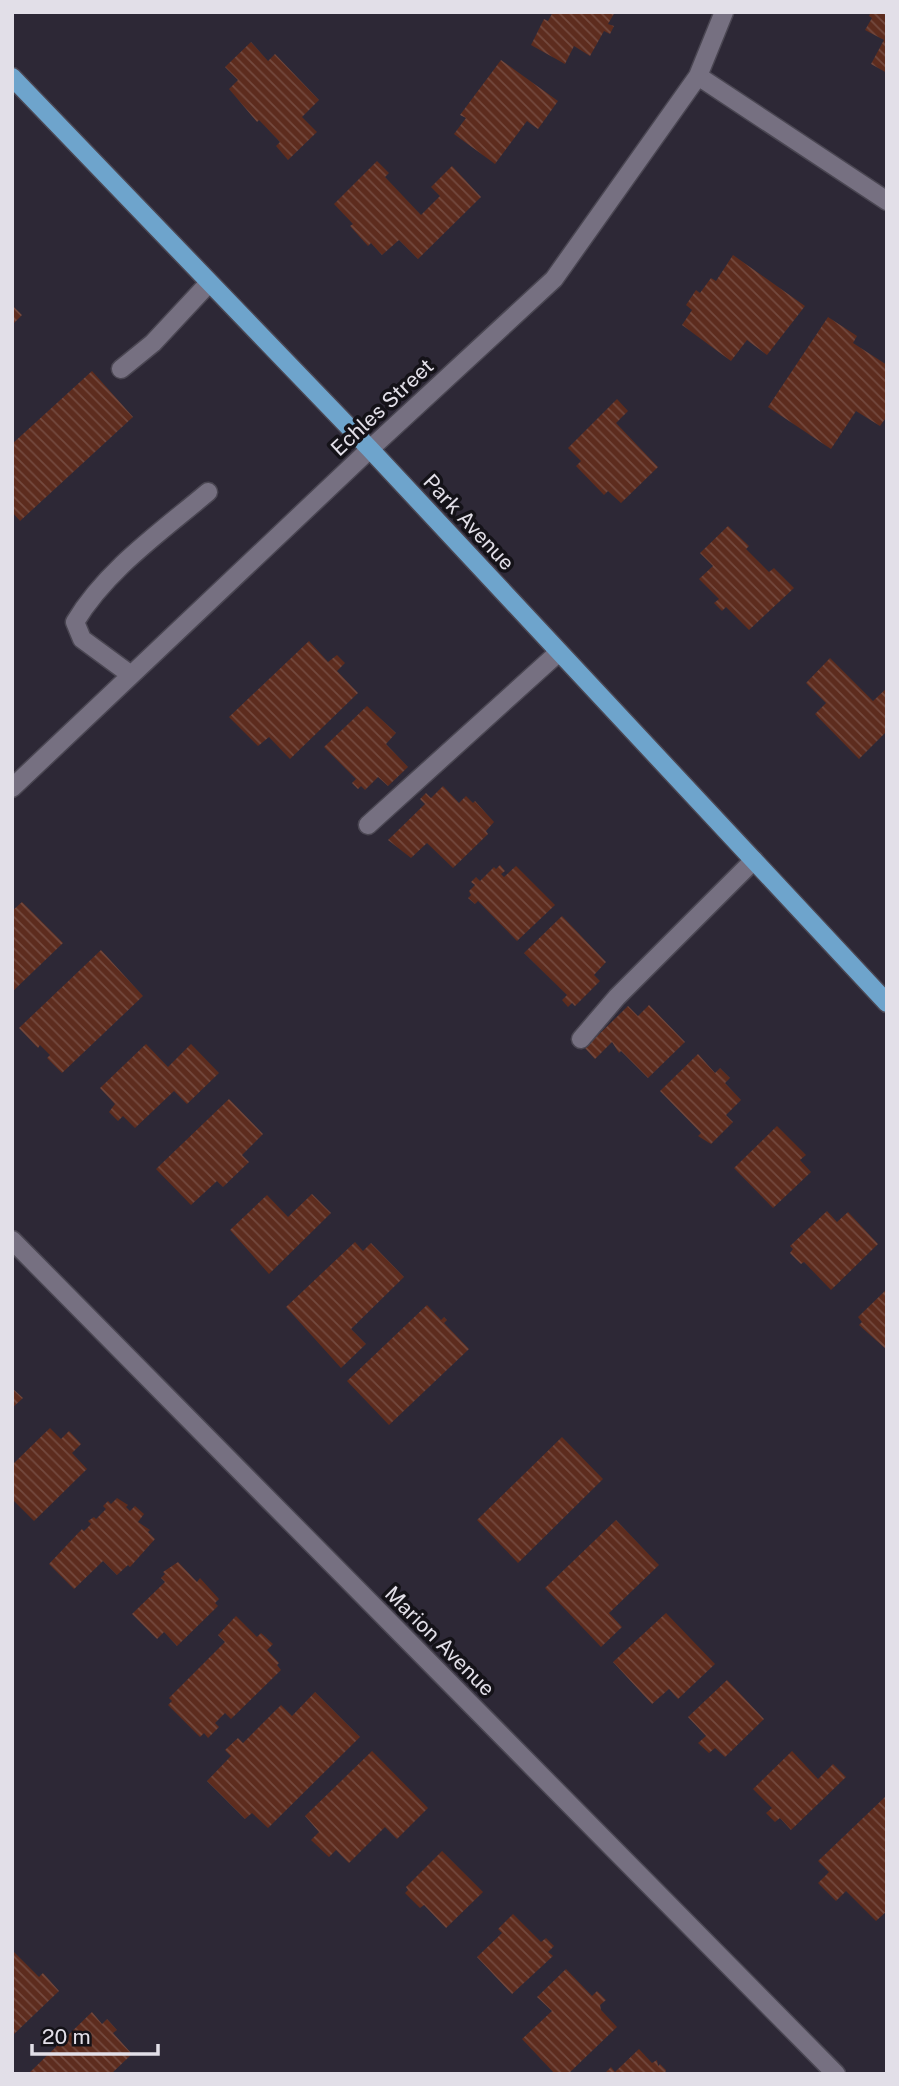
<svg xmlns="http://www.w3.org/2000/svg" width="899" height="2086" viewBox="0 0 899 2086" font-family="'Public Sans',sans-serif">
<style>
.building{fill:url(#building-back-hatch)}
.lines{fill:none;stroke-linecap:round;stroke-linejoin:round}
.minor-casing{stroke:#4a4652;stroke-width:21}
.major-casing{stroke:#4a4652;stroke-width:21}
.minor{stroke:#767081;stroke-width:18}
.major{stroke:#6ea4cc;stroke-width:18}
.labels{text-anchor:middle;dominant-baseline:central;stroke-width:7;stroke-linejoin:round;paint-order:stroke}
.street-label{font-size:21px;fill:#e2dfe8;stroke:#141218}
</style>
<defs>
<pattern id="building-back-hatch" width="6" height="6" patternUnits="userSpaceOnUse" patternTransform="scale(1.75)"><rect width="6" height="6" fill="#5d2c1e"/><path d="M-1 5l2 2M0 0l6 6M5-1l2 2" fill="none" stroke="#744a3f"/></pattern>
</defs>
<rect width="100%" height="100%" fill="#2d2836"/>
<!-- building -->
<path class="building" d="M 553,12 L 615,12 L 608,24 L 614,26 L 610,34 L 604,31 L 590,56 L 574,46 L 565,64 L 531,45 L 544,19 L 548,21 Z
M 871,12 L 887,12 L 887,73 L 871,64 L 884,40 L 865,30 L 872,18 L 869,16 Z
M 251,42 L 268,61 L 275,54 L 319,100 L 302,117 L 317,132 L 288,160 L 276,146 L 280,142 L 259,120 L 257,122 L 229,89 L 238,80 L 225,67 Z
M 501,60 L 558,101 L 538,129 L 527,121 L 495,164 L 454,134 L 466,118 L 460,115 Z
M 377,161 L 389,173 L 385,177 L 421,215 L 440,196 L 431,187 L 452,166 L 481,197 L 418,259 L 399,240 L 382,255 L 371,243 L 368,246 L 350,226 L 353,224 L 334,204 Z
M 733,255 L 805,306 L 767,355 L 747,340 L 731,361 L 682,325 L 692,310 L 686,305 L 696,290 L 700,293 L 711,278 L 716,281 Z
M 12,305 L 22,315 L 12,325 Z
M 828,317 L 857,336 L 853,343 L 887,365 L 887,416 L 880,426 L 856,411 L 831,449 L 768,407 Z
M 92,371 L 133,417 L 20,521 L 12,512 L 12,444 Z
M 617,399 L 628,411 L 616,423 L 658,467 L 621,503 L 608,491 L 604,495 L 576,466 L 581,461 L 568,448 Z
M 728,526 L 749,546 L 746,549 L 769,572 L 774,568 L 794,588 L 749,630 L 726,607 L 722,611 L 714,603 L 719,599 L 699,579 L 713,566 L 700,553 Z
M 309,641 L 328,662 L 337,655 L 345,663 L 337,671 L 358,693 L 290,759 L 269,737 L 258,746 L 229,717 Z
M 830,658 L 873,701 L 887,688 L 887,731 L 859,759 L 815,714 L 826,703 L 806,683 Z
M 367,706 L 396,733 L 386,744 L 408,767 L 388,786 L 378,777 L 365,790 L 361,786 L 358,789 L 352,783 L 356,779 L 324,747 Z
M 443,786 L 459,803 L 466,796 L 473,803 L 475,801 L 494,822 L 486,831 L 488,834 L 453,868 L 427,843 L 411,858 L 388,840 L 425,804 L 420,799 L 426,793 L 431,798 Z
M 500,865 L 505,871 L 501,874 L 504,877 L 516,866 L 555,905 L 517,941 L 478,901 L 475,904 L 468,898 L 471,895 L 469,891 L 475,885 L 471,882 L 476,877 L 480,881 L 494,867 L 496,869 Z
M 22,902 L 63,943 L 12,992 L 12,911 Z
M 562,916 L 606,962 L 594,975 L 600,981 L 575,1006 L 572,1003 L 568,1007 L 562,1000 L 567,995 L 524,953 Z
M 101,950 L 143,996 L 62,1073 L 47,1058 L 50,1055 L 40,1045 L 38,1048 L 19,1028 Z
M 649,1005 L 685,1042 L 648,1078 L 621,1051 L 619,1053 L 612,1042 L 595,1059 L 585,1048 L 628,1006 L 638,1016 Z
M 146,1044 L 168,1067 L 191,1044 L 219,1073 L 187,1104 L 174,1091 L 135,1128 L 123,1116 L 118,1121 L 109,1112 L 115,1104 L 100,1088 Z
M 698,1054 L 715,1073 L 720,1068 L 730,1078 L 725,1083 L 741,1100 L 726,1115 L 733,1122 L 711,1144 L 698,1136 L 701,1133 L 660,1091 Z
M 229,1099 L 263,1134 L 242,1155 L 249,1162 L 223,1187 L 217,1181 L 191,1205 L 156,1169 Z
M 777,1126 L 806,1155 L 800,1160 L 811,1172 L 773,1208 L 734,1168 Z
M 312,1194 L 331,1213 L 269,1274 L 230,1230 L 267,1195 L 288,1217 Z
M 827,1211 L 837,1222 L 848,1212 L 878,1244 L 831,1290 L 804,1262 L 801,1264 L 790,1253 L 793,1249 L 790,1246 Z
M 355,1242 L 363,1251 L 371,1243 L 404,1277 L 351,1329 L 366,1344 L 341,1368 L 286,1307 Z
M 887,1289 L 887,1350 L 859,1325 L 862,1322 L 858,1317 Z
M 427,1305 L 441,1320 L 444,1317 L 447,1320 L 444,1323 L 469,1349 L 389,1425 L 347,1381 Z
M 12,1388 L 23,1398 L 12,1408 Z
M 50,1428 L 61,1439 L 69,1431 L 81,1444 L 72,1453 L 87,1469 L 34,1521 L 12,1499 L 12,1465 Z
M 562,1437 L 603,1479 L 518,1563 L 477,1520 Z
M 117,1498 L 128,1505 L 126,1507 L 130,1511 L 135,1506 L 144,1514 L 138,1522 L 150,1530 L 148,1532 L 155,1539 L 130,1567 L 128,1565 L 117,1575 L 103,1561 L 74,1589 L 49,1564 L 82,1529 L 84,1531 L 91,1524 L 88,1521 L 94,1517 L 96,1519 L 106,1509 L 103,1506 L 108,1501 L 111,1504 Z
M 616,1520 L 659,1565 L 609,1613 L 622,1627 L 601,1647 L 545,1588 Z
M 178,1562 L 197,1582 L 200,1578 L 219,1599 L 215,1603 L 218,1606 L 177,1646 L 164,1632 L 157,1639 L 132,1614 L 165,1582 L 161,1578 L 165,1574 L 163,1572 Z
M 666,1613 L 715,1664 L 678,1699 L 669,1689 L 652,1704 L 613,1662 Z
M 236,1616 L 257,1637 L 261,1633 L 273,1644 L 267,1650 L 279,1663 L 277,1665 L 281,1670 L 231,1719 L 225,1713 L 215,1723 L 219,1727 L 208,1738 L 204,1733 L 200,1737 L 168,1705 L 172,1701 L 169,1698 L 225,1642 L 218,1635 Z
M 727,1680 L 764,1719 L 725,1757 L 715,1748 L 709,1753 L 698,1743 L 706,1736 L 688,1717 Z
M 315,1692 L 360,1737 L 268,1828 L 252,1813 L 245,1819 L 207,1781 L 231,1756 L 225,1750 L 238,1738 L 243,1743 L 281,1705 L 292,1716 Z
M 372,1751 L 428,1808 L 397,1839 L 385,1827 L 349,1863 L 336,1850 L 329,1857 L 311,1840 L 319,1832 L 305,1816 Z
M 792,1751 L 818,1779 L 833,1764 L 846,1777 L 791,1830 L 780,1818 L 775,1822 L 766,1813 L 772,1808 L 753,1789 Z
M 885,1797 L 887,1911 L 876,1921 L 846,1891 L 836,1901 L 818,1883 L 829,1872 L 818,1861 Z
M 442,1851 L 483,1892 L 446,1928 L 424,1905 L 420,1908 L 405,1893 L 408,1890 L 406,1887 Z
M 513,1914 L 541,1942 L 546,1938 L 554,1946 L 548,1952 L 553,1956 L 512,1994 L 477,1957 L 502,1933 L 498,1929 Z
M 14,1952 L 39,1977 L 43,1973 L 59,1991 L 12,2036 Z
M 566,1969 L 592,1996 L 597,1991 L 606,2000 L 600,2005 L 601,2010 L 617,2027 L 568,2074 L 555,2074 L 522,2039 L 552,2011 L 537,1997 Z
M 92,2012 L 102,2024 L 107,2019 L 117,2030 L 113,2033 L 132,2054 L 111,2074 L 28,2074 Z
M 639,2049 L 652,2063 L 657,2060 L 658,2066 L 660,2064 L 666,2070 L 665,2074 L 604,2074 L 611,2067 L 615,2072 Z"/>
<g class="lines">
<!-- minor casing -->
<g class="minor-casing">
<path id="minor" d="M 698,76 L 887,201
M 121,369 L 153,343 L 208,284
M 131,675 L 82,639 L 75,622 C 106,570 162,531 208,492
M 12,788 L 370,449 L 554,279 L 698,76 L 724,12
M 368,825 L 559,652
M 581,1039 L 617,997 L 754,860
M 12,1240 L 836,2074"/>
</g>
<!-- major casing -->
<g class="major-casing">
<path id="major" d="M 12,77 L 370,449 L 887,1003"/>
</g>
<!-- minor -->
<use href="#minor" class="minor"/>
<!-- major -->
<use href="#major" class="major"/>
</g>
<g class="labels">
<!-- street labels -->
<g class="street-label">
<text transform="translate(382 407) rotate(-43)">Echles Street</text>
<text transform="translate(469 522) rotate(47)">Park Avenue</text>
<text transform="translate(440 1641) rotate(45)">Marion Avenue</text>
</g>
</g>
<!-- border -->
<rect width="899" height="2086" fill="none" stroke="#e2dfe8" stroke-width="28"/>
<!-- scale -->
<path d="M32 2044v10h126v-10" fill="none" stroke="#e2dfe8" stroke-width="3.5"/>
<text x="42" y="2044" font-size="21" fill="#e2dfe8" stroke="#141218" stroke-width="5" paint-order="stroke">20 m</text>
</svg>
